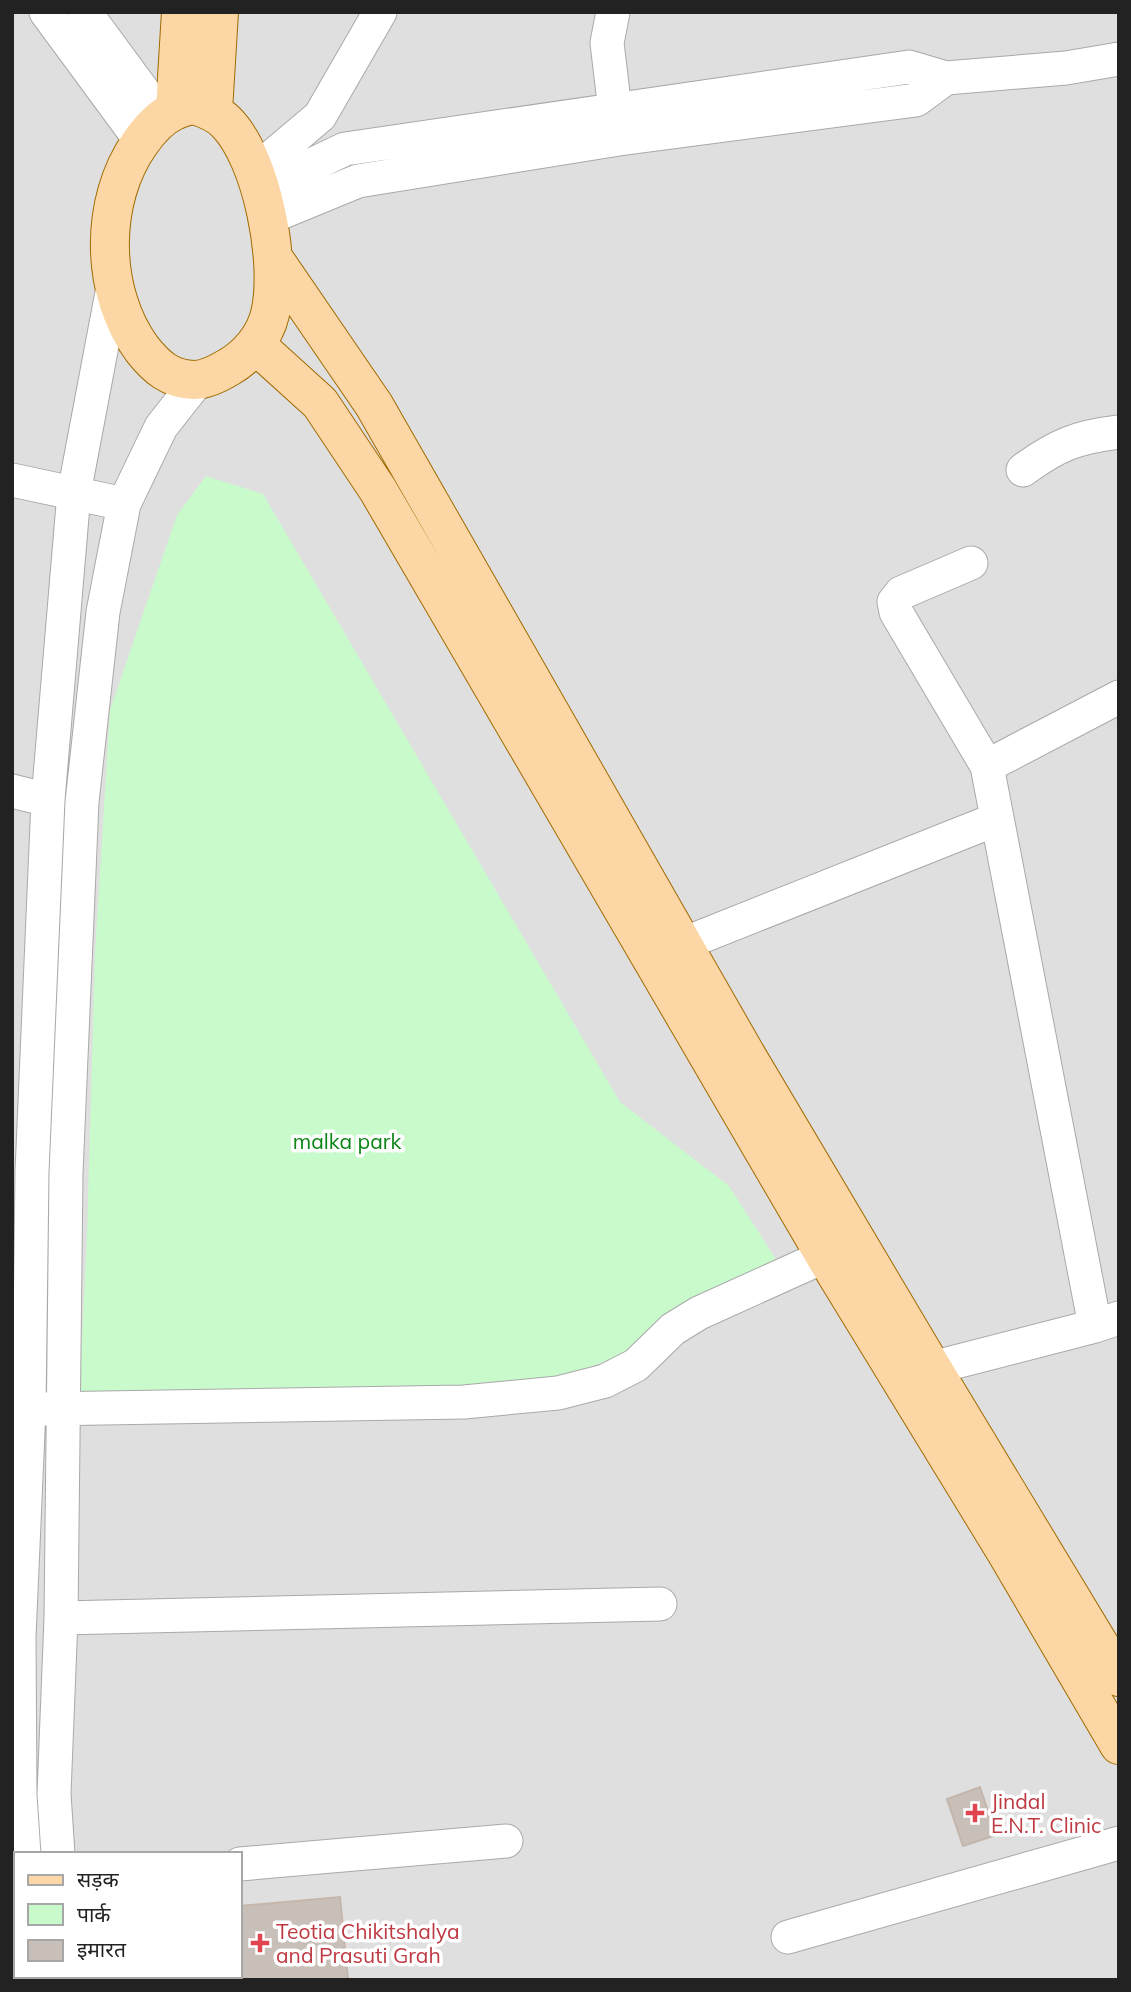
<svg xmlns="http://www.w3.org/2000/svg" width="1131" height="1992" viewBox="0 0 1131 1992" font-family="Mulish,'Noto Sans Devanagari',sans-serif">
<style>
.residential{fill:#e0dfdf;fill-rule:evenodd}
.park{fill:#c8facc}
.building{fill:#c7bfb8;stroke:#c4b6ab;stroke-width:2}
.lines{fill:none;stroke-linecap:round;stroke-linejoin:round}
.minor-casing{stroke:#a9a9a9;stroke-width:35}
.major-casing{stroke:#a06b00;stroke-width:40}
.minor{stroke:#fff;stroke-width:33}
.major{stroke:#fcd6a4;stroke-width:38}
.health-dot{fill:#e0444e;stroke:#fff;stroke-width:2.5}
.labels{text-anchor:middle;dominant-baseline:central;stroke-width:7;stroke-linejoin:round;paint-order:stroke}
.park-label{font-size:21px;fill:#0c8416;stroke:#fff}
.health-label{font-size:21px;fill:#be3a42;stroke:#fff;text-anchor:start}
</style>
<rect width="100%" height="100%" fill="#f2efe9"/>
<!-- residential -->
<path class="residential" d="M 12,12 L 1119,12 L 1119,1980 L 12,1980 ZM 16,1854 L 240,1854 L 240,1976 L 16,1976 Z"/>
<!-- park -->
<path class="park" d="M 206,476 L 263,494 L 620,1102 L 729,1186 L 795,1289 L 519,1394 L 224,1401 L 78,1426 L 87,1235 L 95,953 L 110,710 L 177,515 Z"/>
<!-- building -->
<path class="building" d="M 980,1787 L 996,1835 L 963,1846 L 947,1799 Z
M 340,1897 L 348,1980 L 103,1980 L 102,1976 L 240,1976 L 240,1906 Z"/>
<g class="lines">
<!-- minor casing -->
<g class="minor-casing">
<path id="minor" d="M 46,12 L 141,141
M 85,12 L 163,118
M 613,12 L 607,43 L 615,110
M 254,172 L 320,116 L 380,12
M 259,190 L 345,149 L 909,67 L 946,78 L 1066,68 L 1119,59
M 268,218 L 358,181 L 619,139 L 916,100 L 946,78
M 1023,470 C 1057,445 1077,437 1119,432
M 12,480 L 124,504
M 971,563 L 901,593 L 894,602 L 896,612 L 987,766
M 12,791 L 48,800
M 683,944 L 997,819
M 1095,1326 L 987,766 L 1119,697
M 932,1368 L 1095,1326 L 1119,1318
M 42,1409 L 464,1402 L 558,1393 L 605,1381 L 636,1365 L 673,1329 L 699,1313 L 825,1256
M 61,1618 L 660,1604
M 24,1854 L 20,1795 L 19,1637 L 29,1409 L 32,1172 L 48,800 L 74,493 L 114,282
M 58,1854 L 54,1794 L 61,1618 L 66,1173 L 82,802 L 103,612 L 124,504 L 161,427 L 198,380
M 240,1864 L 506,1841
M 788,1937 L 1119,1843
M 32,1976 L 32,1980
M 64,1976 L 64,1980"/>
</g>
<!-- major casing -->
<g class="major-casing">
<path id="major" d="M 194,105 C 207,109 217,113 226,122 C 263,159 282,265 270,314 C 265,336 248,356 229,367 C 219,373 206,380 194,380 C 170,379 157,368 142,349 C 100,292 99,201 140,143 C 149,130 159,118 174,111 C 180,108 188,106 194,105 Z
M 175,110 L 181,12
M 213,111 L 219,12
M 274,259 L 374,405 L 745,1053 L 932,1368 L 1119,1677
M 256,345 L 320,403 L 378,490 L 825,1256 L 1006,1552 L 1119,1745"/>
</g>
<!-- minor -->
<use href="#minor" class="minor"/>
<!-- major -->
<use href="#major" class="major"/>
</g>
<!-- markers -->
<g class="health-dot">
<path d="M971.5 1802.5h7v7h7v7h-7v7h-7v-7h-7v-7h7z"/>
<path d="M256.5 1932.5h7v7h7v7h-7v7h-7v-7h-7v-7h7z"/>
</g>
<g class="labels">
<!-- park labels -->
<g class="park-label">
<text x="347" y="1141">malka park</text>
</g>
<!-- health labels -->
<g class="health-label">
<text x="991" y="1801">Jindal<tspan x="991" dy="24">E.N.T. Clinic</tspan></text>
<text x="276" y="1931">Teotia Chikitshalya<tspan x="276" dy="24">and Prasuti Grah</tspan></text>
</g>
</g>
<!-- border -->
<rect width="1131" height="1992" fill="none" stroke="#222222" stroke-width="28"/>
<!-- legend -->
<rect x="14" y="1852" width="228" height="126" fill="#ffffff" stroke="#a7a7a7" stroke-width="2"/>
<rect x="28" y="1875" width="35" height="10" fill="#fcd6a4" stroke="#a7a7a7" stroke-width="2"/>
<text x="77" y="1887" font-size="21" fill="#222222">सड़क</text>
<rect x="28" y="1904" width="35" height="21" fill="#c8facc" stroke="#a7a7a7" stroke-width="2"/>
<text x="77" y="1922" font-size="21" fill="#222222">पार्क</text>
<rect x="28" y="1940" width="35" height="21" fill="#c7bfb8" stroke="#a7a7a7" stroke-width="2"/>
<text x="77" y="1957" font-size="21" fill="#222222">इमारत</text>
</svg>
